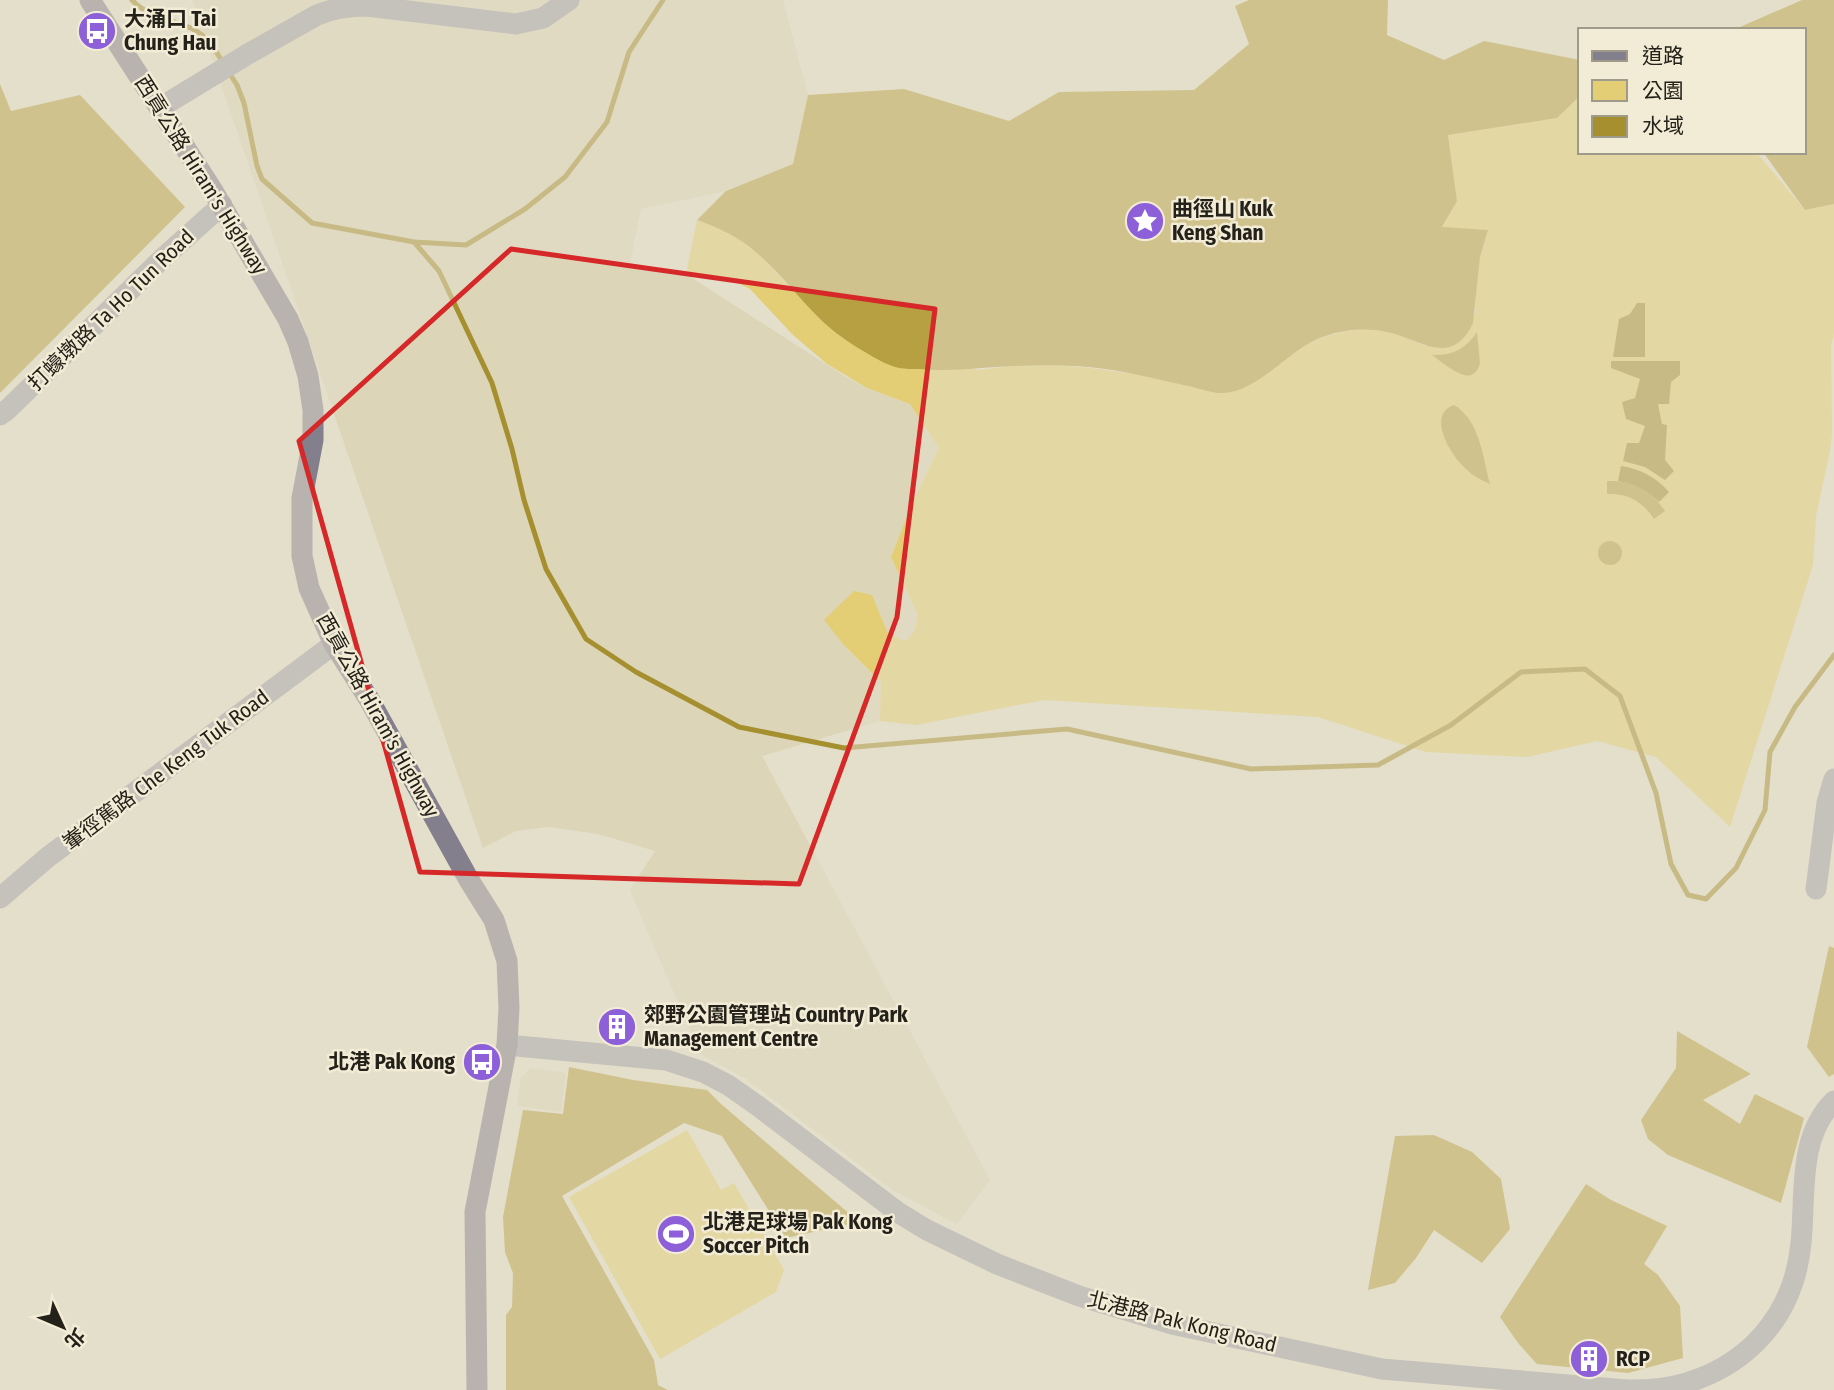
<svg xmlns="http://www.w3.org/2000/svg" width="1834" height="1390" viewBox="0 0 1834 1390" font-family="'Fira Sans Condensed','Noto Sans TC',sans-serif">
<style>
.built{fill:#dcd5b8}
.green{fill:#e3ce75}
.forest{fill:#b6a042}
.water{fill:#a58f2f}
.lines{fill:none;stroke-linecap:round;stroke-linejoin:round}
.stream{stroke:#a58f2f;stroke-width:5}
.street{stroke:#a19ea8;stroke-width:21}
.secondary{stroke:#837f8c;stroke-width:21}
.marked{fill:none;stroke:#d62828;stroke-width:5;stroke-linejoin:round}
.labels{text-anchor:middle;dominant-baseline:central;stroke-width:5;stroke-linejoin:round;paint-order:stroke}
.poi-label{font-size:21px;font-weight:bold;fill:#232119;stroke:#f2ecd6;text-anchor:start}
.street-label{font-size:21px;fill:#232119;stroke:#f2ecd6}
</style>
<rect width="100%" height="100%" fill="#e4dfca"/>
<!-- built -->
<path class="built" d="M 192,0 L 783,0 L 808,95 L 793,164 L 726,191 L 641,209 L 630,263 L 686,274 L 846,377 L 867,388 L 910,404 L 939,448 L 913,501 L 891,557 L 918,615 L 915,630 L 906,641 L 887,634 L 872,595 L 844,645 L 881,682 L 880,721 L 762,756 L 990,1180 L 957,1224 L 894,1191 L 746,1079 L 700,1054 L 630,890 L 655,851 L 598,834 L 549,827 L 516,831 L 483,848 Z
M 531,1068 L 566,1073 L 561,1112 L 517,1106 L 521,1077 Z"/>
<!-- green -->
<path class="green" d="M 1580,96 L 1580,152 L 1756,152 L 1805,210 L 1834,204 L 1834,334 L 1831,346 L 1832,433 L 1830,451 L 1816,516 L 1813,565 L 1730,827 L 1656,757 L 1597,741 L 1527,757 L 1426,752 L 1318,717 L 1044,700 L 916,725 L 880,721 L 881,682 L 844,645 L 824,620 L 854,591 L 872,595 L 888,634 L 906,641 L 915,630 L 918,615 L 891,557 L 913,501 L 939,448 L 910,404 L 867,388 L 827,364 L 792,334 L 750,289 L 730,279 L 686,274 L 697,220 L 720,229 L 740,240 L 758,253 L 820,319 L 844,339 L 978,370 L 1013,366 L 1052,365 L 1090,368 L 1128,373 L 1267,373 L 1307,344 L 1326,336 L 1346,331 L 1366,329 L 1386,331 L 1405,337 L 1423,345 L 1443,348 L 1453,346 L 1462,340 L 1475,313 L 1476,292 L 1480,257 L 1488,231 L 1442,228 L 1457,201 L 1448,135 L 1557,118 Z
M 687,1130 L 721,1190 L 734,1183 L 784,1270 L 776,1292 L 660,1359 L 569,1197 Z"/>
<!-- forest -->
<path class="forest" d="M 1249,0 L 1388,0 L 1387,35 L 1444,60 L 1484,41 L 1580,60 L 1580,96 L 1557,118 L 1448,135 L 1457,201 L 1442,227 L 1488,230 L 1480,257 L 1473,323 C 1451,369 1421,339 1387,332 C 1374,329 1359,329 1345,331 C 1332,333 1317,338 1306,345 C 1282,360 1253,391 1224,393 C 1213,394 1199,388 1188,386 C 1155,379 1123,370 1089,367 C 1065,365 1040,365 1015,366 C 983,367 952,372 920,369 C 913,369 906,369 899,368 C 890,366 878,360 870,355 C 852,345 833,332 819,318 C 798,297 779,272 757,253 C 739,237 719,228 697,220 L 726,191 L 793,164 L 808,95 L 904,89 L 1009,121 L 1059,92 L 1194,90 L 1249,44 L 1235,6 Z
M 1802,0 L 1834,0 L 1834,204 L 1805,210 L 1763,152 L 1804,152 L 1804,30 L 1739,30 L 1740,27 Z
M 0,84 L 11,111 L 80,95 L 185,207 L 0,393 Z
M 1477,332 L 1480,363 C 1473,391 1445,364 1432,355 C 1452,356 1466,349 1477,332 Z
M 1454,405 C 1480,420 1483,458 1490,484 C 1479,479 1470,474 1462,465 C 1449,452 1427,414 1454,405 Z
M 1607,481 C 1633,480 1651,490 1665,511 L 1654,519 C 1642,501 1628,493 1607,494 Z
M1598 553a12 12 0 1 1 24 0a12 12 0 1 1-24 0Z
M 1829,946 L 1834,948 L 1834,1074 L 1829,1077 L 1807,1047 Z
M 1677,1031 L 1751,1074 L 1703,1100 L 1740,1124 L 1755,1094 L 1804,1118 L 1781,1203 L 1668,1155 L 1648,1139 L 1641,1120 L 1676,1068 Z
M 569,1067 L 633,1080 L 707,1090 L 721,1104 L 859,1222 L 786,1238 L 722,1136 L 684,1123 L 562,1196 L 654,1360 L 658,1385 L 668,1390 L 506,1390 L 506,1315 L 512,1307 L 513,1273 L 505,1252 L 503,1217 L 523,1110 L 563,1114 Z
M 1434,1135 L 1472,1152 L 1501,1179 L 1510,1229 L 1482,1263 L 1434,1230 L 1416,1258 L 1395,1283 L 1368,1290 L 1395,1136 Z
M 1586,1184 L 1611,1200 L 1667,1226 L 1644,1264 L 1658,1275 L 1680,1306 L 1683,1358 L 1628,1373 L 1537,1364 L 1518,1343 L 1500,1317 Z"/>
<!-- water -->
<path class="water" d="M 1637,303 L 1645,303 L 1645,357 L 1613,357 L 1619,319 L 1630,314 Z
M 1611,361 L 1680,361 L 1680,375 L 1671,382 L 1669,404 L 1658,404 L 1662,424 L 1667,425 L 1665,460 L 1674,471 L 1665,480 L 1645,467 L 1623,461 L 1627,443 L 1639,443 L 1645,426 L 1626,419 L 1622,402 L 1635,398 L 1640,379 L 1611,368 Z
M 1621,466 C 1640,469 1656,477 1669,492 L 1659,502 C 1647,490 1635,484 1618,481 Z"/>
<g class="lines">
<!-- stream -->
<path class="stream" d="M 132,0 C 150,20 177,18 198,32 C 210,40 216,51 223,63
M 228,71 L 237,85 L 244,103 L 257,166 L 262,179 L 312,223 L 414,242 L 466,245 L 525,209 L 565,177 L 607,122 L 629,52 L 663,0
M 414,242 L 439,271 L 492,383 L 512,449 L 524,500 L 546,569 L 586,639 L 636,672 L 739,727 L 844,748 L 1067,729 L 1251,769 L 1378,765 L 1451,725 L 1521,672 L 1585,669 L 1620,696 L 1656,793 L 1671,864 L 1688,895 L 1706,899 L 1736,868 L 1765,810 L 1770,752 L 1795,707 L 1834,655"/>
<!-- street -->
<path class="street" d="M 161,107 L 248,54 L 317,15 C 334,8 349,6 367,6 L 516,24 L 543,18 L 569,0
M 0,415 L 7,410 L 164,257 L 222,205
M 1816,889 L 1827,803 L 1834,779
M 0,898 L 48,857 L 334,644
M 507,1045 L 666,1060 L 703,1072 L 728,1085 L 758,1106 L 899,1213 L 927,1230 L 997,1264 L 1079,1296 L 1172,1324 L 1382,1369 L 1627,1390
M 1627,1390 C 1643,1390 1659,1390 1675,1386 C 1746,1369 1794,1317 1801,1243 C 1806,1195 1797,1138 1834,1101"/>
<!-- secondary -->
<path class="secondary" d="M 90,0 L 213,191 L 288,319 L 298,342 L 308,376 L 313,410 L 313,440 L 302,498 L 302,556 L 309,588 L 334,644 L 370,701 L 469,880 L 494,920 L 507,961 L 509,1008 L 507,1045 L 475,1212 L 477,1390"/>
</g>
<!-- marked area -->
<path d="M0 0H1834V1390H0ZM 511,249 L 935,309 L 897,617 L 799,884 L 420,872 L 299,441 Z" fill="#e4dfca" fill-opacity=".55" fill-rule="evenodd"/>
<path class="marked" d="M 511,249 L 935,309 L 897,617 L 799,884 L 420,872 L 299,441 Z"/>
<!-- icons -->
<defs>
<g id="bus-disc" transform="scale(2.0125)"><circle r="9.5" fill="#8d60da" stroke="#f2ecd6"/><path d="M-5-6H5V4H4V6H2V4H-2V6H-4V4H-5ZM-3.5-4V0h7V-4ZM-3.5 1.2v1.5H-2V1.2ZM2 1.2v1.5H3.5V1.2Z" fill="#fff"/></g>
<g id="sight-disc" transform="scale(2.0125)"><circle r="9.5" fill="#8d60da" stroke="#f2ecd6"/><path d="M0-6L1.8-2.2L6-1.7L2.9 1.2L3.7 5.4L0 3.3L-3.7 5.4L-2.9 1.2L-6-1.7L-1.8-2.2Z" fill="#fff"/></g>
<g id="building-disc" transform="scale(2.0125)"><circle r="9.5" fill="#8d60da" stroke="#f2ecd6"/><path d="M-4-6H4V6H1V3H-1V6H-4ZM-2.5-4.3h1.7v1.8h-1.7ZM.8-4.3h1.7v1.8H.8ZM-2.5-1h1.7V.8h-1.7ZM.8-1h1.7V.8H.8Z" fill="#fff"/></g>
<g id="stadium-disc" transform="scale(2.0125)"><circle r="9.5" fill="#8d60da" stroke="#f2ecd6"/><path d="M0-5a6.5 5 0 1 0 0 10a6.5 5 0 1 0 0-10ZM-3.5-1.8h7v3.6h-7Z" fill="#fff"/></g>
</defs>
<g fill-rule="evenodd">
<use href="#bus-disc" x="97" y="31"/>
<use href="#sight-disc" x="1145" y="221"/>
<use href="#building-disc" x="617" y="1027"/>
<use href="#bus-disc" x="482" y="1062"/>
<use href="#stadium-disc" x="676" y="1234"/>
<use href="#building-disc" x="1589" y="1359"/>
</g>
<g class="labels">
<!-- poi labels -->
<g class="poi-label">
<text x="124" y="19">大涌口 Tai<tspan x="124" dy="24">Chung Hau</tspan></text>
<text x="1172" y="209">曲徑山 Kuk<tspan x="1172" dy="24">Keng Shan</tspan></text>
<text x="644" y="1015">郊野公園管理站 Country Park<tspan x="644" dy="24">Management Centre</tspan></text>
<text x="455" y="1062" text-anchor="end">北港 Pak Kong</text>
<text x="703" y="1222">北港足球場 Pak Kong<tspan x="703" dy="24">Soccer Pitch</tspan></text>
<text x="1616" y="1359">RCP</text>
</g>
<!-- street labels -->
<g class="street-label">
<text transform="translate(201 175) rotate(58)">西貢公路 Hiram's Highway</text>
<text transform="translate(111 310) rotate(-44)">打蠔墩路 Ta Ho Tun Road</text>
<text transform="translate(378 715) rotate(61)">西貢公路 Hiram's Highway</text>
<text transform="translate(166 770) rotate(-37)">輋徑篤路 Che Keng Tuk Road</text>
<text transform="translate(1182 1322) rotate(14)">北港路 Pak Kong Road</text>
</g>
</g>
<!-- legend -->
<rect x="1578" y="28" width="228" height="126" fill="#f2ecd6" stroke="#9f9b8a" stroke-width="2"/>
<rect x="1592" y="51" width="35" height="10" fill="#837f8c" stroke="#9f9b8a" stroke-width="2"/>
<text x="1642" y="63" font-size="21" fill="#232119">道路</text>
<rect x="1592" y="80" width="35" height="21" fill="#e3ce75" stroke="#9f9b8a" stroke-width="2"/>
<text x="1642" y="98" font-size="21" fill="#232119">公園</text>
<rect x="1592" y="116" width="35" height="21" fill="#a58f2f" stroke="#9f9b8a" stroke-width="2"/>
<text x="1642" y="133" font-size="21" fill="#232119">水域</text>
<!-- north arrow -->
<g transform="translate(63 1327) rotate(134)" stroke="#f2ecd6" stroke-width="5" paint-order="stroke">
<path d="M0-5L12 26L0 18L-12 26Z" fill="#232119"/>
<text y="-10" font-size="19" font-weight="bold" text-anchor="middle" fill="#232119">北</text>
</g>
</svg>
